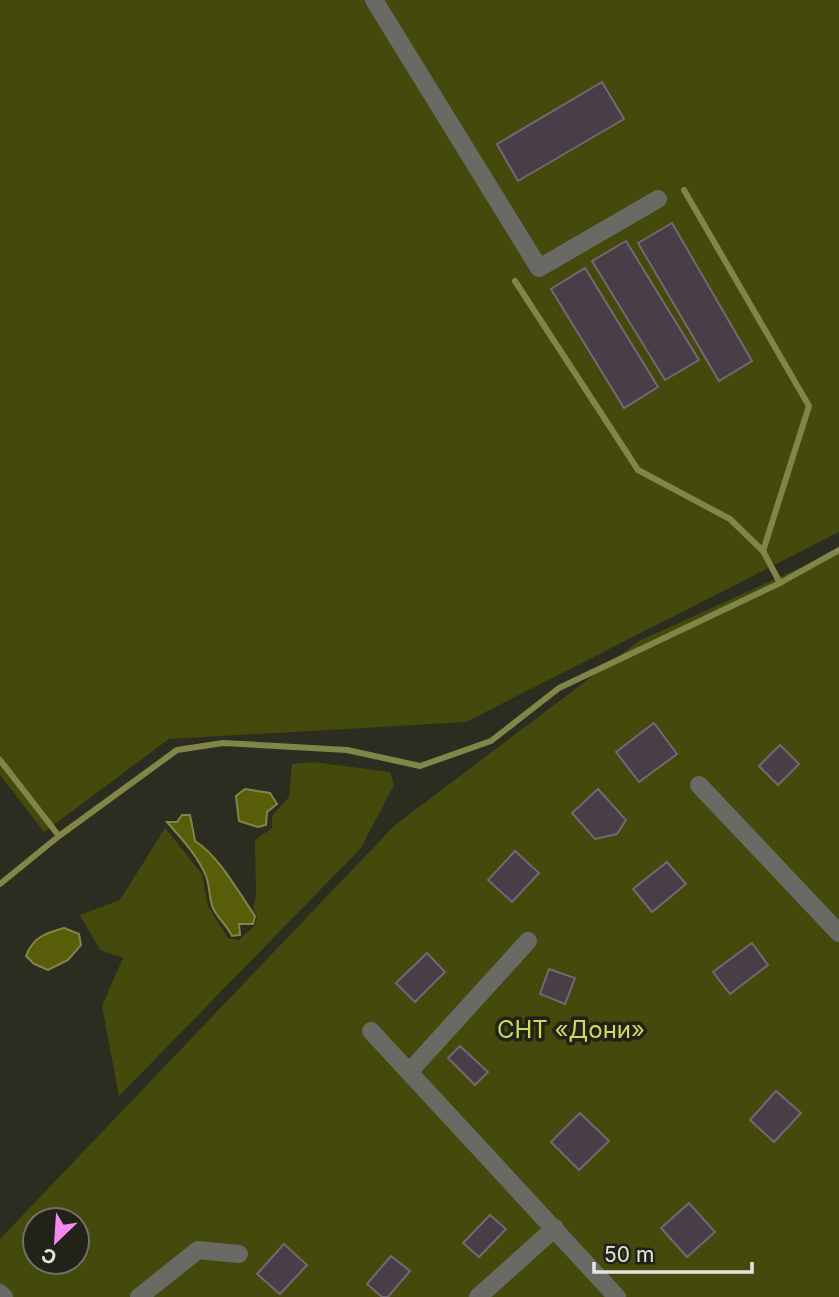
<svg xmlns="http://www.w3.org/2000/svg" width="839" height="1297" viewBox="0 0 839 1297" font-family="Inter,sans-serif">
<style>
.green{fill:#44490c;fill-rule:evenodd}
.water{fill:#575d08;stroke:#818648;stroke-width:2}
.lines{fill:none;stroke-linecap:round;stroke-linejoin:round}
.stream{stroke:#818648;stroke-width:6}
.building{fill:#493e48;stroke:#736872;stroke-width:2}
.minor{stroke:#696a64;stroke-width:18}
.labels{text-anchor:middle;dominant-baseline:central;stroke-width:7;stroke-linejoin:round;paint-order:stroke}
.park-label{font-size:24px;fill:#cdda57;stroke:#222318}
</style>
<rect width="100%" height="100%" fill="#2c2d21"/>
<!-- green -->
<path class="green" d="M 0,0 L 839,0 L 839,532 L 466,722 L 169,739 L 44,832 L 0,775 Z
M 839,550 L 839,1297 L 0,1297 L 0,1239 L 395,825 L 639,641 ZM 35,1220 L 77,1220 L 77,1262 L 35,1262 Z
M 313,762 L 390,772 L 394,785 L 361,848 L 119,1096 L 102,1006 L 123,958 L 100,950 L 80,915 L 120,900 L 165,828 L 202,874 L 208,906 L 228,938 L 239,940 L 255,925 L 257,917 L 253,908 L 256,897 L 255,840 L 272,828 L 272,816 L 289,797 L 292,764 Z"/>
<!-- water -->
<path class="water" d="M 245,789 L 270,793 L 277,804 L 267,812 L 266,825 L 258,827 L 239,821 L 236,796 Z
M 182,815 L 190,815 L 195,841 C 219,856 239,893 255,916 L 253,924 L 239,924 L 240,935 L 232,936 C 227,925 218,919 213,908 C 209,899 210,887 206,876 C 198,856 181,838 167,822 L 177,822 Z
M 64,928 L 79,934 L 81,945 L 68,960 L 48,970 L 34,964 L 26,956 C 33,937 46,933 64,928 Z"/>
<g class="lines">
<!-- stream -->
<path class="stream" d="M 684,190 L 809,406 L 763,551
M 515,281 L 638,470 L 730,519 L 763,551 L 780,583
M 0,760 L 59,836
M 0,884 L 59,836 L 177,750 L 223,743 L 347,750 L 420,766 L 491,741 L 559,688 L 780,583 L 839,550"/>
</g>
<!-- building -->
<path class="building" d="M 602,82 L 624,119 L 518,181 L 497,144 Z
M 672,223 L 752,361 L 719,381 L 638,243 Z
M 626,241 L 699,360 L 665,380 L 592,261 Z
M 585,268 L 658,387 L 624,408 L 551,289 Z
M 654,723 L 677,754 L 639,782 L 616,752 Z
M 780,745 L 799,764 L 778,785 L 759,766 Z
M 598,789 L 626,820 L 617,834 L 595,839 L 572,813 Z
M 515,851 L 539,873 L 512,902 L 488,880 Z
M 667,862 L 686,884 L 652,912 L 633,889 Z
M 752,943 L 768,965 L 730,994 L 713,972 Z
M 427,953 L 445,972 L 415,1002 L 396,983 Z
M 549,969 L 575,978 L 565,1004 L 540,994 Z
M 460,1046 L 488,1072 L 475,1085 L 448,1058 Z
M 776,1091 L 801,1113 L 774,1142 L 750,1120 Z
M 580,1113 L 609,1141 L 579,1170 L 551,1142 Z
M 689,1203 L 715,1232 L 687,1257 L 661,1228 Z
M 490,1215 L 506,1229 L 479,1257 L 463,1243 Z
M 284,1244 L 307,1265 L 280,1294 L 257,1274 Z
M 391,1256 L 410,1271 L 388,1297 L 382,1297 L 367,1284 Z"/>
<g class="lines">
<!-- minor -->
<path class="minor" d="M 374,0 L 539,268 L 658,199
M 699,785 L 839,933
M 371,1031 L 617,1297
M 410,1071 L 528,941
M 0,1293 L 4,1297
M 139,1297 L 198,1250 L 239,1254
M 478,1297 L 555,1228"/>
</g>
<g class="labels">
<!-- park labels -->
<g class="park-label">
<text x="571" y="1029">СНТ «Дони»</text>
</g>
</g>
<!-- north arrow -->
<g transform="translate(56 1241) rotate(205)"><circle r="33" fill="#222318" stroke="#707167" stroke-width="2"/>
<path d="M0-5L12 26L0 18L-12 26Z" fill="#f589ef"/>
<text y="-10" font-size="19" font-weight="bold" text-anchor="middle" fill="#e4e6de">С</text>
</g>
<!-- scale -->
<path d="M594 1262v10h158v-10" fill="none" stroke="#e4e6de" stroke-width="3.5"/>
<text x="604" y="1262" font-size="21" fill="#e4e6de" stroke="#222318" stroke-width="5" paint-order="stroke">50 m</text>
</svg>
